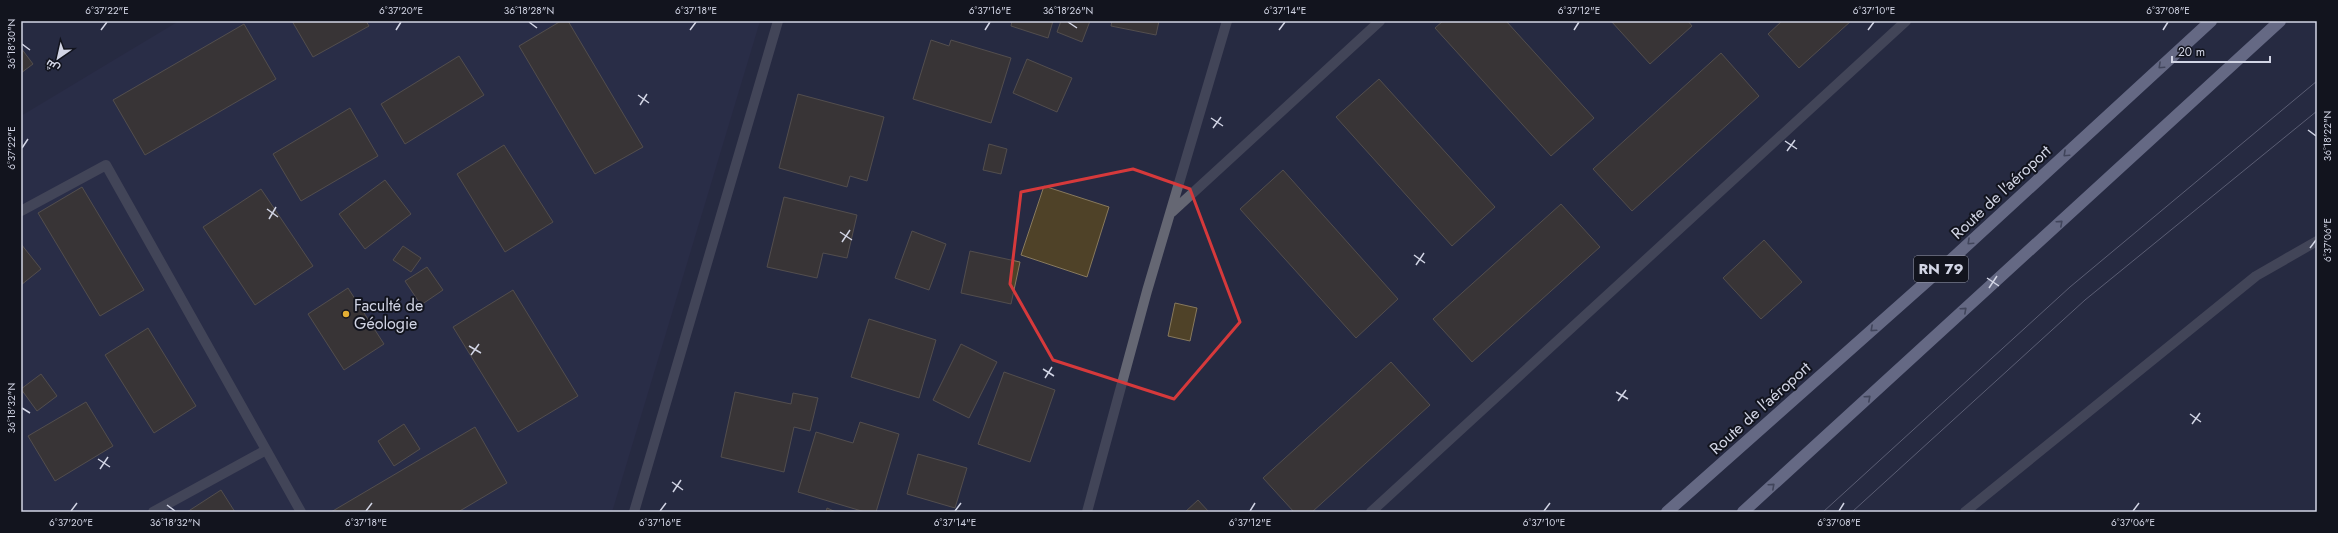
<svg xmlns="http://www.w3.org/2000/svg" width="2338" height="533" viewBox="0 0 2338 533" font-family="Jost,Cairo,sans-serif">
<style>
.built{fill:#2e314f}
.building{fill:#4f4228;stroke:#87795d}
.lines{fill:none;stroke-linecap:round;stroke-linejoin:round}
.minor{stroke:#656773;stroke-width:10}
.highway{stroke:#b2b7d6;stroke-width:12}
.tram{stroke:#999caf;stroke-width:1}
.oneway{stroke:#62667a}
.marked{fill:none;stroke:#d6393b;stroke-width:3;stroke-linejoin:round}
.ticks{fill:none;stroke:#d2d5e5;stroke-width:1.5}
.poi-dot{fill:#e3ae34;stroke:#12141e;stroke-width:1.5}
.labels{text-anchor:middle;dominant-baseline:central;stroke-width:4;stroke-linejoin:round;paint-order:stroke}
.shield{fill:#12141e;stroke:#989ba9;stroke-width:1}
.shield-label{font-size:15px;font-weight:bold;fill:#d2d5e5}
.street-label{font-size:16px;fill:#d2d5e5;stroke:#12141e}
.poi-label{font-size:16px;fill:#d2d5e5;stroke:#12141e;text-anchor:start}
.neatline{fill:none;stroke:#d2d5e5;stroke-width:1.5}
.ticks-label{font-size:10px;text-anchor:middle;fill:#d2d5e5}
</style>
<rect width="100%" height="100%" fill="#272a42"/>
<!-- built -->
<path class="built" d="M 179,21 L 760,21 L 612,512 L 21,512 L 21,116 Z"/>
<!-- building -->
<path class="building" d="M 292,21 L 366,21 L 369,26 L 313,57 Z
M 561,21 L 568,21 L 643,147 L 595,174 L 519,46 Z
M 1012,21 L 1053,21 L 1048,38 L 1011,26 Z
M 1061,21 L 1090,21 L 1082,42 L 1057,32 Z
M 1112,21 L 1159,21 L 1156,35 L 1111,26 Z
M 1443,21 L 1506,21 L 1594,118 L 1551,156 L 1435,28 Z
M 1611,21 L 1688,21 L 1692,26 L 1650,64 Z
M 1782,21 L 1851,21 L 1799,68 L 1768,34 Z
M 244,24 L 276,79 L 145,155 L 113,100 Z
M 931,40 L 949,46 L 951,40 L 1011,58 L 991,123 L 913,99 Z
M 21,48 L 33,64 L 21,73 Z
M 1721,53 L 1759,96 L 1632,211 L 1593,169 Z
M 459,56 L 484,95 L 405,144 L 381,104 Z
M 1027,59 L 1072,78 L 1057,112 L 1013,93 Z
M 1379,79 L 1495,207 L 1452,246 L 1336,117 Z
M 798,94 L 884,117 L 867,181 L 850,176 L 847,187 L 779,168 Z
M 350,108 L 378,156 L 301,201 L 273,154 Z
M 989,144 L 1007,149 L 1001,174 L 983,170 Z
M 504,145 L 553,222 L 505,252 L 457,174 Z
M 1283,170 L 1398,299 L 1356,338 L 1240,209 Z
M 385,180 L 411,214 L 365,249 L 339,214 Z
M 1044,186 L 1109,207 L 1087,277 L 1021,255 Z
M 82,187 L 144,290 L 100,316 L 38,213 Z
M 261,189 L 313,266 L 255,305 L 203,227 Z
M 784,197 L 857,215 L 847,258 L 823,253 L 817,278 L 767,267 Z
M 1561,204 L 1600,247 L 1472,362 L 1433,319 Z
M 912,231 L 946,244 L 929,290 L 895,278 Z
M 1764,240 L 1802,282 L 1761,319 L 1723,278 Z
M 21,244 L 41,269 L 21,285 Z
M 403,246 L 421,258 L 411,272 L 393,260 Z
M 970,251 L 1020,262 L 1011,304 L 961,293 Z
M 427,267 L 443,290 L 421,305 L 405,281 Z
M 348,288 L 384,344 L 344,370 L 308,314 Z
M 513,290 L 578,396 L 518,432 L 453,327 Z
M 1175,303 L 1197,308 L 1190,341 L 1168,336 Z
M 869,319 L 936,340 L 919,398 L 851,377 Z
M 148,328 L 196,406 L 154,433 L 105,355 Z
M 961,344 L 997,362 L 969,418 L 933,400 Z
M 1391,362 L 1430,405 L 1312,512 L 1294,512 L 1263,478 Z
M 1004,372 L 1055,390 L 1030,462 L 978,444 Z
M 41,374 L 57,396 L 37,411 L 21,389 Z
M 735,392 L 791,404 L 793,393 L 818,398 L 810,431 L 794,427 L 784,472 L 721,457 Z
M 86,402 L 113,446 L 55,481 L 28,436 Z
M 860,422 L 899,434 L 876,512 L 865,512 L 798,492 L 816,432 L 853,443 Z
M 404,424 L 420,449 L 394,466 L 378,441 Z
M 475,427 L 507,483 L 458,512 L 331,512 Z
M 918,454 L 967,468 L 955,508 L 907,494 Z
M 221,490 L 235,512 L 187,512 Z
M 1198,500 L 1209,512 L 1185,512 Z
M 827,508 L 836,512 L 826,512 Z"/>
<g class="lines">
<!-- minor -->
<path class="minor" d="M 21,211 L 106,165 L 301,512
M 1172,212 L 1380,21
M 153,512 L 266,450
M 634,512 L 778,21
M 1087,512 L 1147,291 L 1227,21
M 1371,512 L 1906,21
M 1965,512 L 2256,276 L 2317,241"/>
<!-- highway -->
<path class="highway" d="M 1667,512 L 1952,259 L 2211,21
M 1743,512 L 2280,21"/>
<!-- tram -->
<path class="tram" d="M 1823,512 L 2070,287 L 2317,81
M 1852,512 L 2085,300 L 2317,111"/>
</g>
<!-- one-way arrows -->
<defs><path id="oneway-chevron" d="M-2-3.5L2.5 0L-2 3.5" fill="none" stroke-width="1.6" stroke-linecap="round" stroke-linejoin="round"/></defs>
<g class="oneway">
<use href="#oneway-chevron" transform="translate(2161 66) rotate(137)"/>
<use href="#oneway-chevron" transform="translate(2066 154) rotate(137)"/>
<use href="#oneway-chevron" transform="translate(2060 223) rotate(-42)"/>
<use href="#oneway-chevron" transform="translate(1970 242) rotate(137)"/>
<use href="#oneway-chevron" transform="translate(1964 310) rotate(-42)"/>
<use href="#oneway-chevron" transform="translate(1873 329) rotate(138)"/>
<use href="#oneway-chevron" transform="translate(1868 398) rotate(-42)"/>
<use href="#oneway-chevron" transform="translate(1772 486) rotate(-42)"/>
</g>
<!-- marked area -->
<path d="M0 0H2338V533H0ZM 1133,169 L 1190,189 L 1240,322 L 1174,399 L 1053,360 L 1010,284 L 1021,192 Z" fill="#272a42" fill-opacity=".55" fill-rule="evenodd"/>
<path class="marked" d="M 1133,169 L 1190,189 L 1240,322 L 1174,399 L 1053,360 L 1010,284 L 1021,192 Z"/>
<!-- ticks -->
<path class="ticks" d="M 529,22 L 537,28M 1068,22 L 1077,28M 101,30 L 107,22M 396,30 L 401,22M 690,30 L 696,22M 985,30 L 990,22M 1279,30 L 1285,22M 1574,30 L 1579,22M 1868,30 L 1874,22M 2163,30 L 2168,22M 22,44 L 30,50M 638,95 L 649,103M 640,105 L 647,94M 1211,118 L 1223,126M 1213,128 L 1221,117M 2308,130 L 2316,136M 1785,141 L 1797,149M 22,148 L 28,139M 1787,151 L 1795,140M 267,209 L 278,217M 269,219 L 276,207M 840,232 L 852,240M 842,242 L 850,230M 2310,248 L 2316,240M 1414,255 L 1425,263M 1416,265 L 1424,253M 1987,278 L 1999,286M 1989,288 L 1997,276M 469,346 L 481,353M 471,355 L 479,344M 1043,369 L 1054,376M 1045,378 L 1052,367M 1616,392 L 1628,399M 1618,401 L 1626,390M 22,408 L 30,413M 2190,414 L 2201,422M 2192,424 L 2200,413M 98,459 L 110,467M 100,469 L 108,457M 672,482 L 683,490M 673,492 L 681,480M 167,505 L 175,511M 71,511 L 77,503M 366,511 L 372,503M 660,511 L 666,503M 955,511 L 961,503M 1250,511 L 1255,503M 1544,511 L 1550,503M 1839,511 L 1844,503M 2133,511 L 2139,503"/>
<!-- markers -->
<circle class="poi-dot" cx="346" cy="314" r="4"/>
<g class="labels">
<!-- shield labels -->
<rect class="shield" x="1914" y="256" width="54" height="26" rx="3"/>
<g class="shield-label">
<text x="1941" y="269">RN 79</text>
</g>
<!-- street labels -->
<g class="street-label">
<text transform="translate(2001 192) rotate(-43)">Route de l'aéroport</text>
<text transform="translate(1760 408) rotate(-42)">Route de l'aéroport</text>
</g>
<!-- poi labels -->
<g class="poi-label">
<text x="354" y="305">Faculté de<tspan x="354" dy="18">Géologie</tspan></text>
</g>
</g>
<!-- border -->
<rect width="2338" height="533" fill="none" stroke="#12141e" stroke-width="44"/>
<!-- north arrow -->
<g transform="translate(58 58) rotate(214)" stroke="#12141e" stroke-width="3" paint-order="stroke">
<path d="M0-3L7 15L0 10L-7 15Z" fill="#d2d5e5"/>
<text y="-6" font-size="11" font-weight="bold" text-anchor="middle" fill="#d2d5e5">ش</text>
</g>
<!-- scale -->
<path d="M2172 56v6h98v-6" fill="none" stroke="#d2d5e5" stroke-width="2"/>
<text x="2178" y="56" font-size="12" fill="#d2d5e5" stroke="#12141e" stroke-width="3" paint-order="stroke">20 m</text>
<rect x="22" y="22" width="2294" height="489" class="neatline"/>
<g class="ticks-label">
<text x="107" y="14">6°37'22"E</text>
<text x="401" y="14">6°37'20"E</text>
<text x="529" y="14">36°18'28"N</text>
<text x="696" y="14">6°37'18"E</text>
<text x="990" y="14">6°37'16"E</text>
<text x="1068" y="14">36°18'26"N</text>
<text x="1285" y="14">6°37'14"E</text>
<text x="1579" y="14">6°37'12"E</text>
<text x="1874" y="14">6°37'10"E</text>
<text x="2168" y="14">6°37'08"E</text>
<text transform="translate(11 44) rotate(-90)" y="4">36°18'30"N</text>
<text transform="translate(2327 136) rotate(-90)" y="4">36°18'22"N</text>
<text transform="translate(11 148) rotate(-90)" y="4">6°37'22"E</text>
<text transform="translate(2327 240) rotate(-90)" y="4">6°37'06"E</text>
<text transform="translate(11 408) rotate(-90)" y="4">36°18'32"N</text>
<text x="71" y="526">6°37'20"E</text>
<text x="175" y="526">36°18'32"N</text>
<text x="366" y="526">6°37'18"E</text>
<text x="660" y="526">6°37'16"E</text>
<text x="955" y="526">6°37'14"E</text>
<text x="1250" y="526">6°37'12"E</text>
<text x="1544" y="526">6°37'10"E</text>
<text x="1839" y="526">6°37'08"E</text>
<text x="2133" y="526">6°37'06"E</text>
</g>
</svg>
